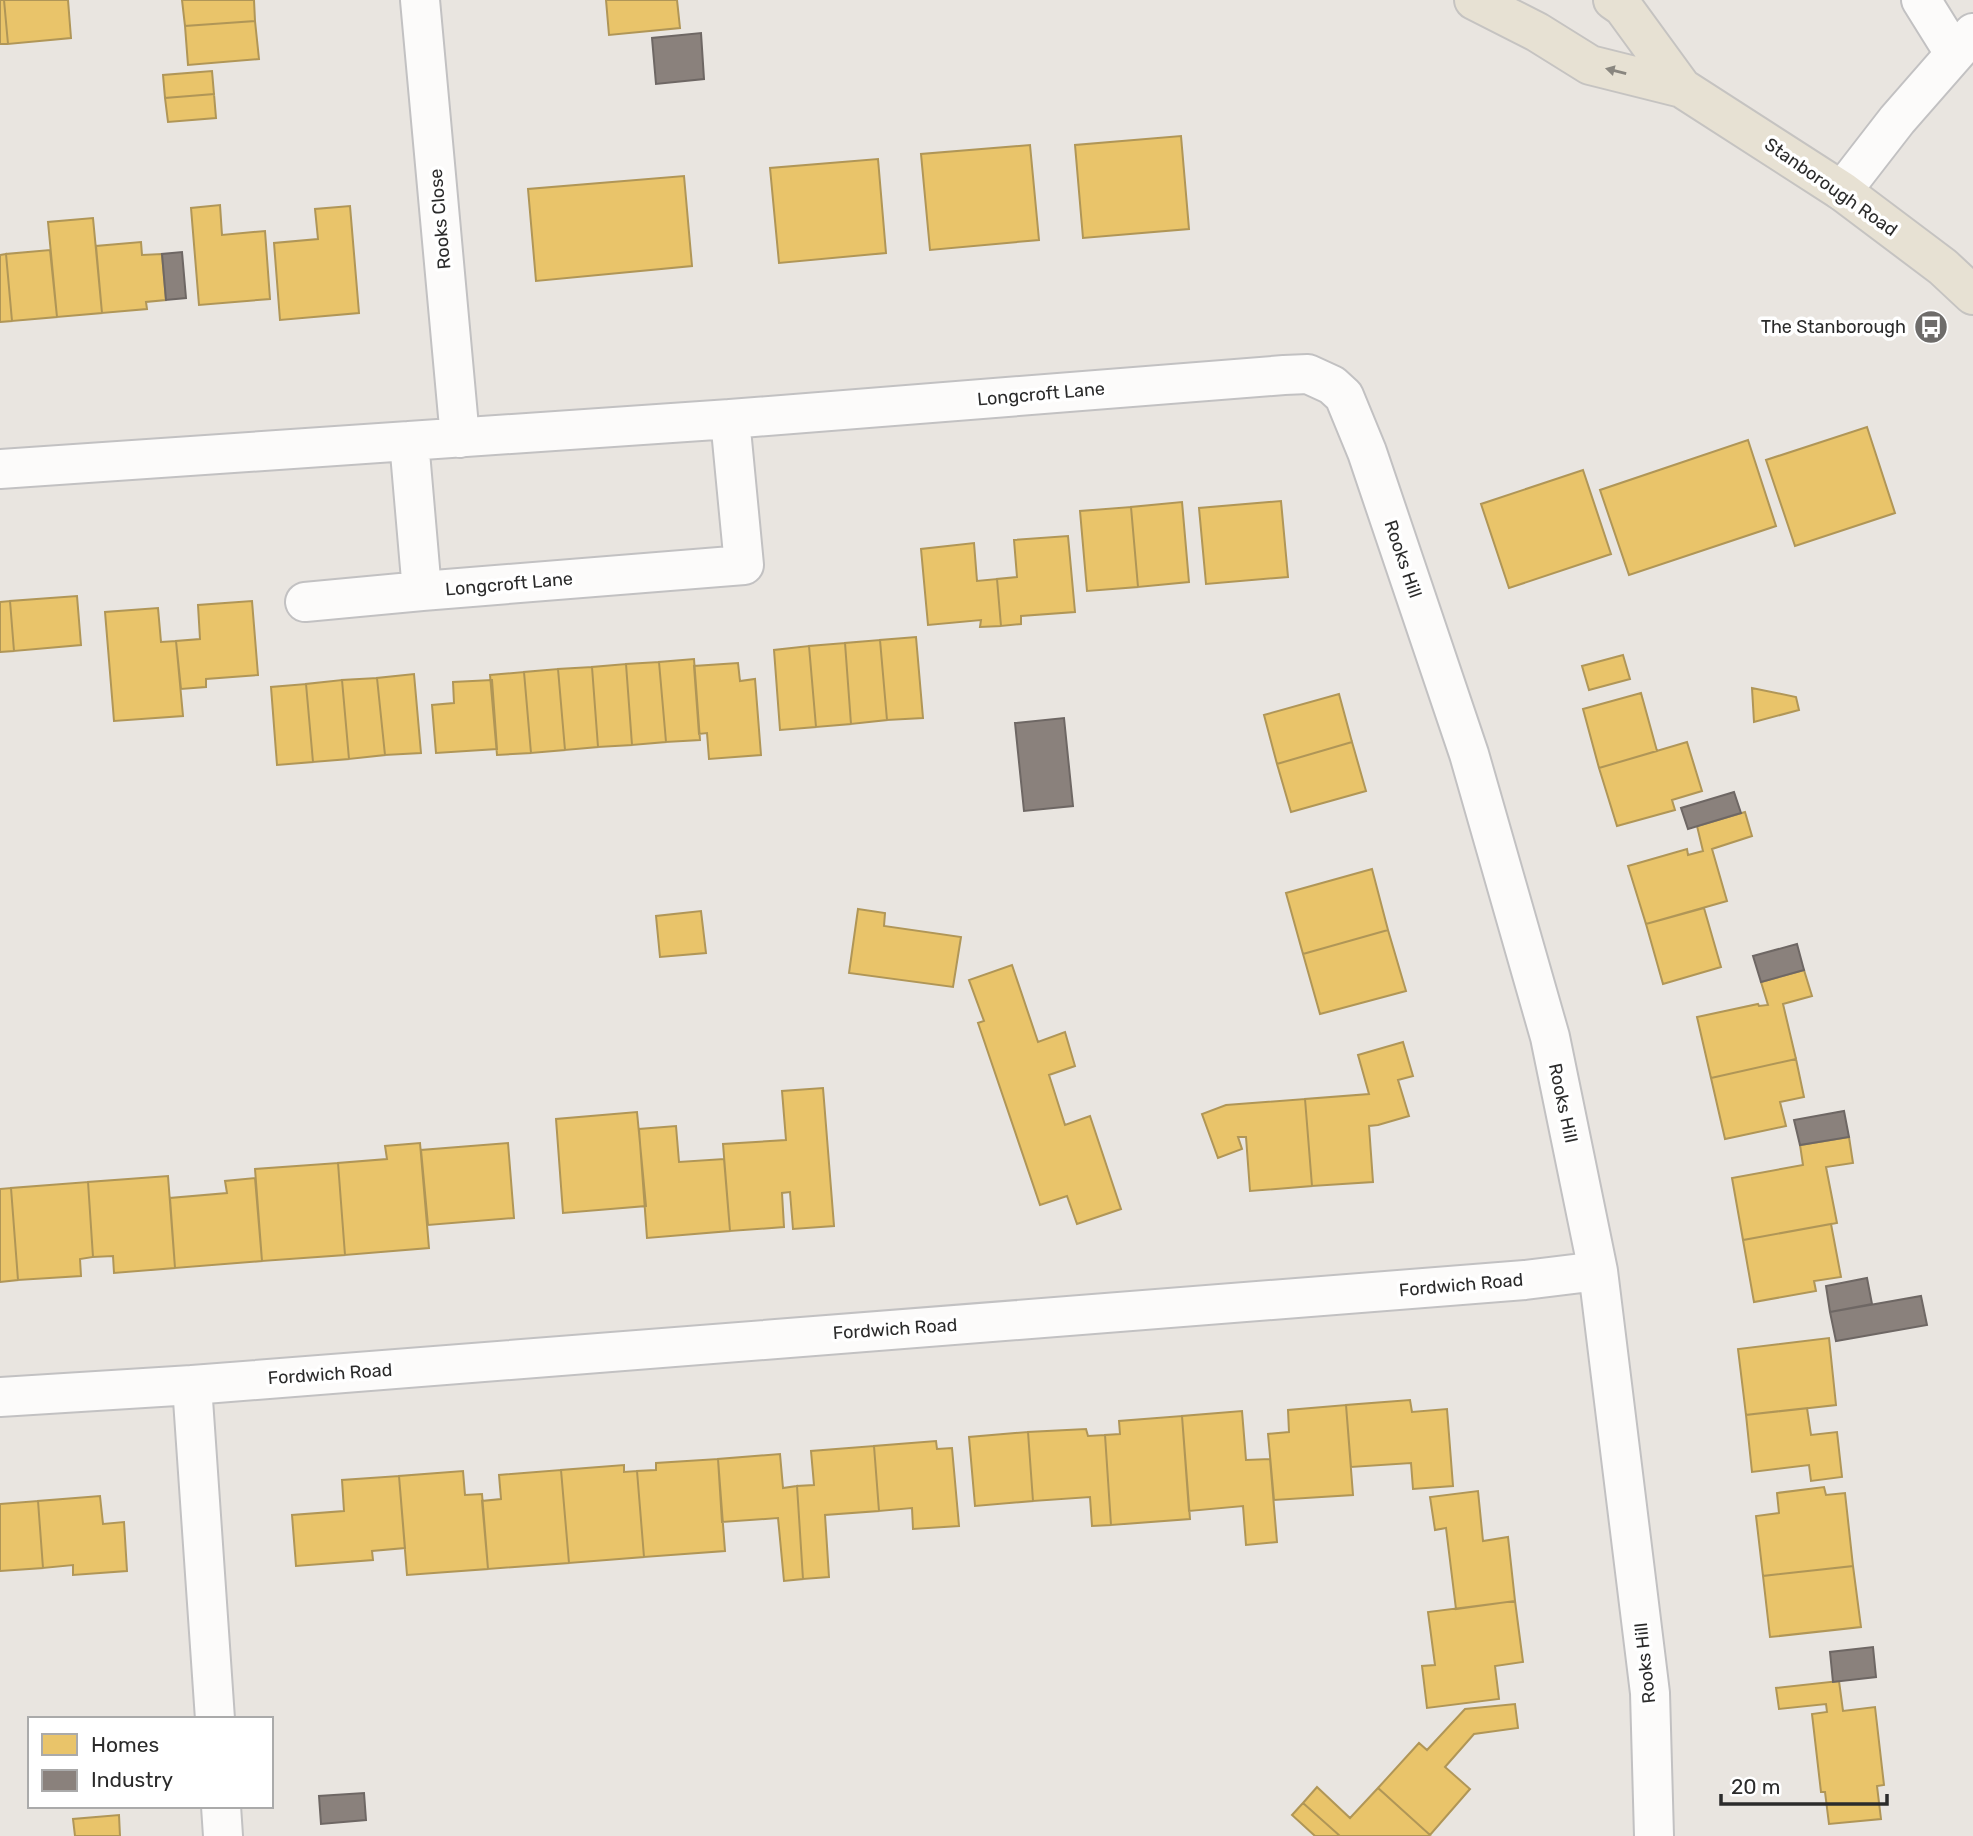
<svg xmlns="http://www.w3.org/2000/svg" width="1973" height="1836" viewBox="0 0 1973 1836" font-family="Rubik,sans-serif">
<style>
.homes{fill:#e9c46a;stroke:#b09657;stroke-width:2}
.industry{fill:#8a817c;stroke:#6e6764;stroke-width:2}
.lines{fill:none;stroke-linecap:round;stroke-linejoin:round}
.minor-casing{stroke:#c2c1c2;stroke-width:42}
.primary-casing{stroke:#c5c3c1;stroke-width:42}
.minor{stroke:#fcfbfa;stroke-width:38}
.primary{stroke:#e7e1d3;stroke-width:38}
.oneway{fill:#89867f}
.labels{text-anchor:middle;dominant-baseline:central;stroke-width:7;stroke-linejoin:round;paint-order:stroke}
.street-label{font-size:18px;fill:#2b2b2b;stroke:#fff}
.poi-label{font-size:18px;fill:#2b2b2b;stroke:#fff;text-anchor:end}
</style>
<rect width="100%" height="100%" fill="#e9e5e0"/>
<!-- homes -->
<path class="homes" d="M 0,0 L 4,0 L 8,44 L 0,44 Z
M 4,0 L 68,0 L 71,38 L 8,44 Z
M 182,0 L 254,0 L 255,21 L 185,26 Z
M 606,0 L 677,0 L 680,28 L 609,35 Z
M 255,21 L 259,59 L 188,65 L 185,26 Z
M 212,71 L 214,94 L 165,98 L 163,75 Z
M 214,94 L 216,118 L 168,122 L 165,98 Z
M 1181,136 L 1189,229 L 1083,238 L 1075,145 Z
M 1030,145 L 1039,240 L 930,250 L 921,154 Z
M 878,159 L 886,253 L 779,263 L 770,168 Z
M 684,176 L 692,266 L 536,281 L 528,189 Z
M 220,205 L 222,235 L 265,231 L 270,299 L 199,305 L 191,208 Z
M 350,206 L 359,313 L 280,320 L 274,243 L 318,239 L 315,209 Z
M 93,218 L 102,313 L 57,317 L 48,222 Z
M 141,242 L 142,255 L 162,254 L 166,300 L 146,302 L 147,309 L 102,313 L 96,246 Z
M 50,250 L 57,317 L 12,321 L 6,254 Z
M 6,254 L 12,321 L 0,322 L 0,255 Z
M 1867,427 L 1895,513 L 1795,546 L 1766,460 Z
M 1748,440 L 1776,526 L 1629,575 L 1600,490 Z
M 1583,470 L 1611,554 L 1509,588 L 1481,504 Z
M 1281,501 L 1288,577 L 1206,584 L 1199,508 Z
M 1182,502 L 1189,582 L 1138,587 L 1131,507 Z
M 1131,507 L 1138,587 L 1087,591 L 1080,511 Z
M 1068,536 L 1075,612 L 1021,616 L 1021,624 L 1001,626 L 997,579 L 1017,577 L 1014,540 Z
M 974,543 L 977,581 L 997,579 L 1001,626 L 980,627 L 981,620 L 928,625 L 921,549 Z
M 77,596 L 81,645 L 14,651 L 10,601 Z
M 10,601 L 14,651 L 0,652 L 0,602 Z
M 252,601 L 258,675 L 206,679 L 206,687 L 181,689 L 176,641 L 200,639 L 198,605 Z
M 158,608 L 161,642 L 176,641 L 183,716 L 114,721 L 105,612 Z
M 916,637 L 923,718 L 887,720 L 880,640 Z
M 880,640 L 887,720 L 851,724 L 845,643 Z
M 845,643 L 851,724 L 816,727 L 809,646 Z
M 809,646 L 816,727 L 780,730 L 774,650 Z
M 1623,655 L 1630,679 L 1589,690 L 1582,666 Z
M 694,659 L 700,740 L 666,742 L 659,662 Z
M 659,662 L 666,742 L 632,745 L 626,664 Z
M 738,663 L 740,681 L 755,679 L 761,755 L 709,759 L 707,733 L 699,734 L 694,666 Z
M 626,664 L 632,745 L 598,747 L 592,667 Z
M 592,667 L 598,747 L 565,750 L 558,669 Z
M 558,669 L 565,750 L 531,753 L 524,672 Z
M 524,672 L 531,753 L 497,755 L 490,675 Z
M 414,674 L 421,753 L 385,755 L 377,678 Z
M 377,678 L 385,755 L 349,759 L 342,680 Z
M 342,680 L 349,759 L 313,762 L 306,684 Z
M 492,680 L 497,749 L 436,753 L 432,705 L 454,703 L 453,682 Z
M 306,684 L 313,762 L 277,765 L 271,687 Z
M 1752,688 L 1796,697 L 1799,710 L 1754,722 Z
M 1641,693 L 1657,751 L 1599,768 L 1583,709 Z
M 1339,694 L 1352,742 L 1277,764 L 1264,715 Z
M 1352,742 L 1366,791 L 1291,812 L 1277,764 Z
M 1687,742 L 1702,791 L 1672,800 L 1675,810 L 1617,826 L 1599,768 Z
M 1745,812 L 1752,836 L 1712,849 L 1727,901 L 1646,924 L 1628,866 L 1687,849 L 1688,855 L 1703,851 L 1697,826 Z
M 1372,869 L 1388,930 L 1303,954 L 1286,893 Z
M 1704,908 L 1721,967 L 1663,984 L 1646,924 Z
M 858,909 L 885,913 L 884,926 L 961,937 L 953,987 L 849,973 Z
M 701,911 L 706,953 L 660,957 L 656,916 Z
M 1388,930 L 1406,991 L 1320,1014 L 1303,954 Z
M 1012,965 L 1038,1042 L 1065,1032 L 1075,1066 L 1049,1075 L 1065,1125 L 1090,1116 L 1121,1209 L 1077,1224 L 1067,1196 L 1040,1205 L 978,1023 L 984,1021 L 969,980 Z
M 1804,970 L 1812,996 L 1783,1004 L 1796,1059 L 1711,1078 L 1697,1017 L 1758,1004 L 1759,1006 L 1768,1005 L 1761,982 Z
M 1403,1042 L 1413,1076 L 1398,1080 L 1409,1116 L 1378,1125 L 1369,1126 L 1373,1182 L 1312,1186 L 1305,1099 L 1369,1094 L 1358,1055 Z
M 1796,1059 L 1804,1097 L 1780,1102 L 1786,1126 L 1725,1139 L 1711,1078 Z
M 823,1088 L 834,1226 L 793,1229 L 790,1192 L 782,1193 L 784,1227 L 730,1231 L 723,1144 L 786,1140 L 782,1091 Z
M 1305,1099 L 1312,1186 L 1250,1191 L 1246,1137 L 1238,1137 L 1242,1149 L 1218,1158 L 1202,1114 L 1226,1105 Z
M 637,1112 L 646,1206 L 563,1213 L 556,1119 Z
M 676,1126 L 679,1162 L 724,1159 L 730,1231 L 647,1238 L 639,1129 Z
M 1849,1137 L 1853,1163 L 1826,1167 L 1837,1223 L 1743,1240 L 1732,1178 L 1803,1165 L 1800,1145 Z
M 420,1143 L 429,1248 L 345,1255 L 338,1163 L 387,1159 L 385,1146 Z
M 508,1143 L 514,1218 L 428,1225 L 421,1150 Z
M 338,1163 L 345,1255 L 262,1261 L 255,1169 Z
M 168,1176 L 175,1268 L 114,1273 L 113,1256 L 93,1257 L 88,1182 Z
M 255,1178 L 262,1261 L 175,1268 L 170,1198 L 227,1193 L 225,1181 Z
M 88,1182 L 93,1257 L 80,1259 L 81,1276 L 18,1280 L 11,1188 Z
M 11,1188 L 18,1280 L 0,1282 L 0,1189 Z
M 1831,1224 L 1841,1277 L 1814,1281 L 1816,1291 L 1754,1302 L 1743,1240 Z
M 1829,1338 L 1836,1405 L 1746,1415 L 1738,1349 Z
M 1410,1400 L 1412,1412 L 1447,1409 L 1453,1486 L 1413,1489 L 1411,1463 L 1351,1467 L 1346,1405 Z
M 1346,1405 L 1353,1495 L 1274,1500 L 1268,1434 L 1289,1432 L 1288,1410 Z
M 1807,1408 L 1811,1435 L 1837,1432 L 1842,1477 L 1811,1481 L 1809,1465 L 1752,1472 L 1746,1415 Z
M 1242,1411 L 1246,1460 L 1270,1459 L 1277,1542 L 1246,1545 L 1243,1506 L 1189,1511 L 1182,1416 Z
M 1182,1416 L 1190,1519 L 1111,1525 L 1105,1435 L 1120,1434 L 1119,1421 Z
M 1086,1429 L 1088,1436 L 1105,1435 L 1111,1525 L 1092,1526 L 1090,1497 L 1033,1501 L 1028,1432 Z
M 1028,1432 L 1033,1501 L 975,1506 L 969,1437 Z
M 936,1441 L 937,1449 L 952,1448 L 959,1526 L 913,1529 L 912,1508 L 879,1511 L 874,1446 Z
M 874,1446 L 879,1511 L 825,1515 L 829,1577 L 803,1579 L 797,1486 L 814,1485 L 811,1451 Z
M 780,1454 L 783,1488 L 797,1486 L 803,1579 L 784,1581 L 778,1518 L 722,1522 L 718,1459 Z
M 718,1459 L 725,1551 L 644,1557 L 637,1471 L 656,1470 L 656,1463 Z
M 624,1465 L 624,1472 L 637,1471 L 644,1557 L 569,1563 L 561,1470 Z
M 561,1470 L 569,1563 L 488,1569 L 482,1501 L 501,1499 L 499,1475 Z
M 463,1471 L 465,1495 L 482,1494 L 488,1569 L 407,1575 L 399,1476 Z
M 399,1476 L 405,1548 L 372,1551 L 373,1560 L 296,1566 L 292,1515 L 344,1511 L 342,1480 Z
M 1824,1487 L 1826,1495 L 1845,1493 L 1853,1566 L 1763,1576 L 1756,1516 L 1779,1513 L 1777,1493 Z
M 1478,1491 L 1483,1541 L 1508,1537 L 1515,1601 L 1456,1609 L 1446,1528 L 1435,1530 L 1430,1497 Z
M 100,1496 L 103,1524 L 124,1522 L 127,1571 L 73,1575 L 73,1565 L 43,1568 L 38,1501 Z
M 38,1501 L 43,1568 L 0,1571 L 0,1504 Z
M 1853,1566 L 1861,1627 L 1770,1637 L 1763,1576 Z
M 1515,1601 L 1523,1662 L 1495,1666 L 1499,1699 L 1427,1708 L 1422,1666 L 1435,1665 L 1428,1612 Z
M 1839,1681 L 1843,1711 L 1875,1707 L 1884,1785 L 1877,1786 L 1881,1819 L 1829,1824 L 1825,1792 L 1821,1792 L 1812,1714 L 1827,1712 L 1826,1704 L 1779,1709 L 1776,1688 Z
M 1515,1704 L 1518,1728 L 1474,1734 L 1445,1767 L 1470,1789 L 1430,1835 L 1378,1788 L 1419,1743 L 1427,1750 L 1465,1709 Z
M 1317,1787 L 1350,1818 L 1378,1788 L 1430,1835 L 1428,1836 L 1340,1836 L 1303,1803 Z
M 1303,1803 L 1340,1836 L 1315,1836 L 1292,1815 Z
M 119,1815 L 120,1836 L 75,1836 L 73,1819 Z"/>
<!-- industry -->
<path class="industry" d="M 701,33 L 704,79 L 656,84 L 652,38 Z
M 182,252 L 186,298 L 166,300 L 162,254 Z
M 1064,718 L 1073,806 L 1024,811 L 1015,723 Z
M 1734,792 L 1741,813 L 1688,829 L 1681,808 Z
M 1797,944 L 1804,970 L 1761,982 L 1753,956 Z
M 1844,1111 L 1849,1137 L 1800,1145 L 1794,1120 Z
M 1867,1278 L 1872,1304 L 1830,1312 L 1826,1286 Z
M 1921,1296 L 1927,1325 L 1836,1341 L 1830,1312 Z
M 1873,1647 L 1876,1677 L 1833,1682 L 1830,1652 Z
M 364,1793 L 366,1820 L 321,1824 L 319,1796 Z"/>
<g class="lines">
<!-- minor casing -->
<g class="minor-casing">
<path id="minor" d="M 420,0 L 460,438
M 1921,0 L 1954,53
M 1842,191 L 1897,120 L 1973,33
M 409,441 L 422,591 L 744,565 L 730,419
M 0,469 L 730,419 L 1284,375 L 1308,374 L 1332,385 L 1344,396 L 1367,452 L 1469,754 L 1550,1037 L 1598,1271 L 1650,1693 L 1654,1836
M 305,602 L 422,591
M 192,1385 L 215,1719
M 0,1397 L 192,1385 L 1525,1280 L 1598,1271
M 221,1806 L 223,1836"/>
</g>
<!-- primary casing -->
<g class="primary-casing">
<path id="primary" d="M 1474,0 L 1537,32 L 1590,65 L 1682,88 L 1842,191 L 1943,267 L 1973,295
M 1613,0 L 1623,7 L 1682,88"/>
</g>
<!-- minor -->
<use href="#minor" class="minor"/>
<!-- primary -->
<use href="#primary" class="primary"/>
</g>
<!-- one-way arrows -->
<defs><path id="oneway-solid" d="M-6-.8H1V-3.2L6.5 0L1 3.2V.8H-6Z" transform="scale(1.75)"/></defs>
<use class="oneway" href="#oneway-solid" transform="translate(1616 71) rotate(-166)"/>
<!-- icons -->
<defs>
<g id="bus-disc" transform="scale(1.75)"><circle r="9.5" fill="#6e6c6a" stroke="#fff"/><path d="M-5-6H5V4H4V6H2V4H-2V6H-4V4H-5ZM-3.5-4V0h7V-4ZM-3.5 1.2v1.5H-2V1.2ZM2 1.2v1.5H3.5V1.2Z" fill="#fff"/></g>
</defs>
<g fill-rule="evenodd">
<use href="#bus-disc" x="1931" y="327"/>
</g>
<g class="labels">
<!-- street labels -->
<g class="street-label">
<text transform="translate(1831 187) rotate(35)">Stanborough Road</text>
<text transform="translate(440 219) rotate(-95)">Rooks Close</text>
<text transform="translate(1041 394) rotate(-5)">Longcroft Lane</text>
<text transform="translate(1403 559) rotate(71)">Rooks Hill</text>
<text transform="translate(509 584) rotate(-5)">Longcroft Lane</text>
<text transform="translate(1563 1103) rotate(78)">Rooks Hill</text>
<text transform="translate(1461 1285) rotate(-5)">Fordwich Road</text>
<text transform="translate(895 1329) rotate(-4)">Fordwich Road</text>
<text transform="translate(330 1374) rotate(-4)">Fordwich Road</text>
<text transform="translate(1645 1663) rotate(-96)">Rooks Hill</text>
</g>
<!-- poi labels -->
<g class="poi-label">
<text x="1906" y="327">The Stanborough</text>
</g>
</g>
<!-- legend -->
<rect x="28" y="1717" width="245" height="91" fill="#ffffff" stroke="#aaaaaa" stroke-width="2"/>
<rect x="42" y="1734" width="35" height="21" fill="#e9c46a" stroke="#aaaaaa" stroke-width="2"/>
<text x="91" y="1752" font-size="21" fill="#2b2b2b">Homes</text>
<rect x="42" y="1770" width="35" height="21" fill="#8a817c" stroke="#aaaaaa" stroke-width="2"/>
<text x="91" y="1787" font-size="21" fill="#2b2b2b">Industry</text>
<!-- scale -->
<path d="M1721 1794v10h166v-10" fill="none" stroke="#2b2b2b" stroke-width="3.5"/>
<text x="1731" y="1794" font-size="21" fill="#2b2b2b" stroke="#ffffff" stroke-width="5" paint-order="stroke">20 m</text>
</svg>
